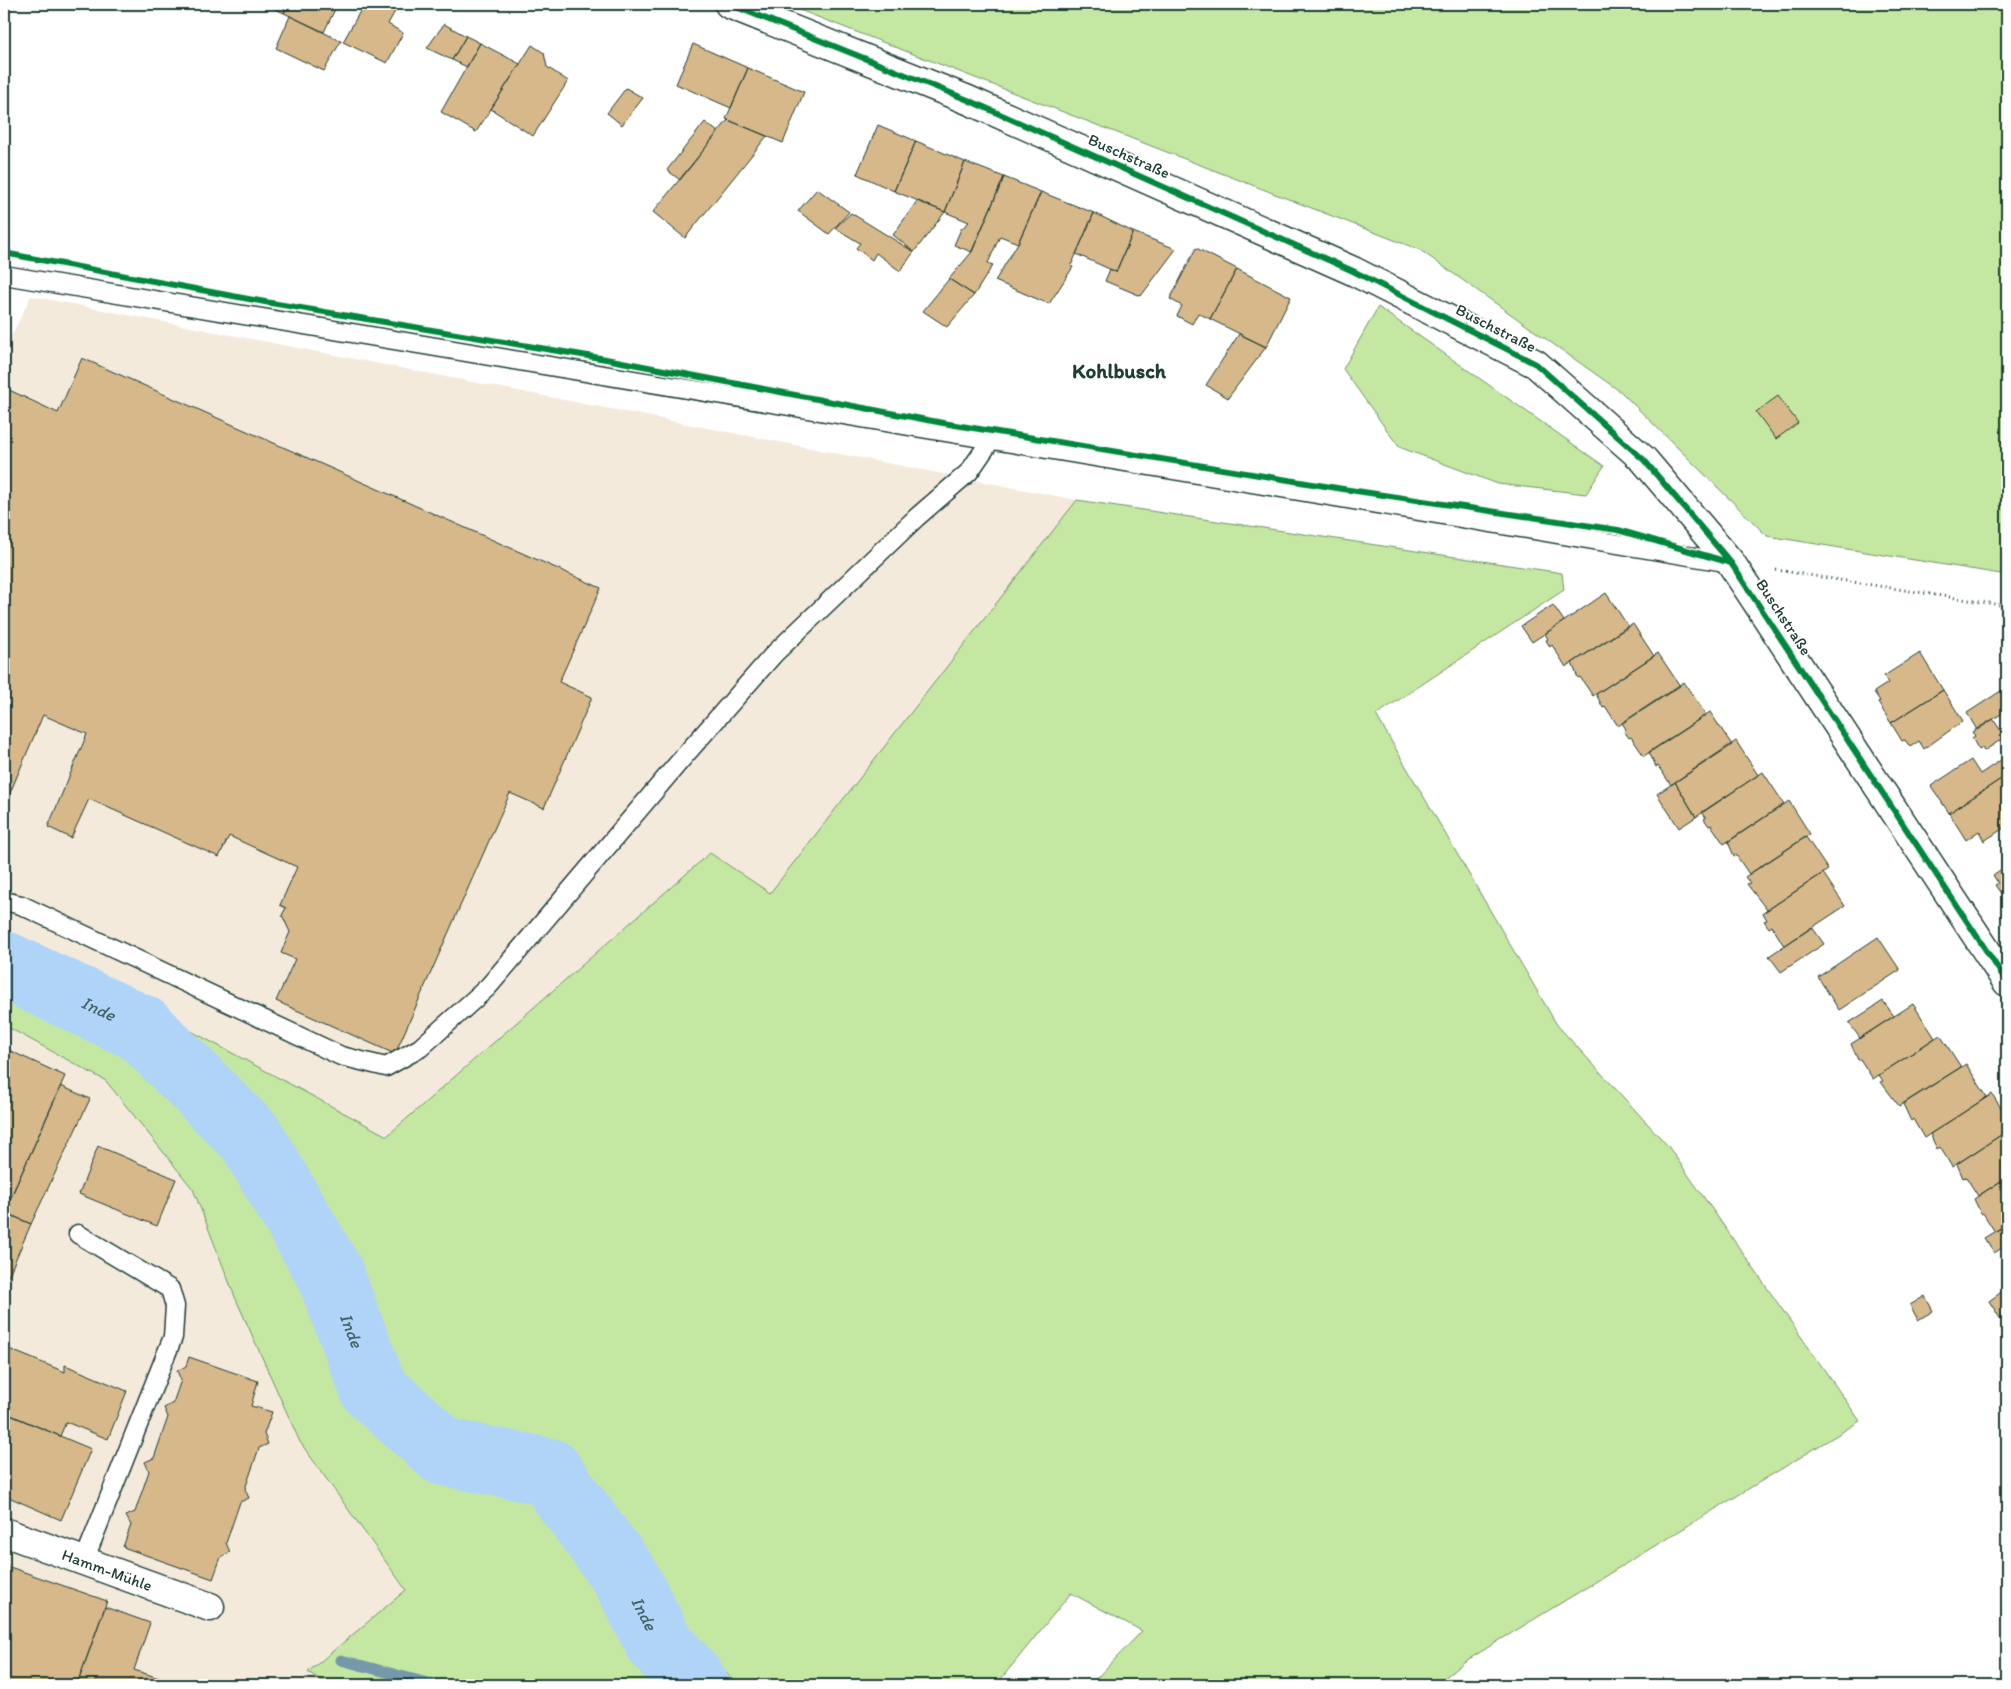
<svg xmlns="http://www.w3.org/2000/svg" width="2011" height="1689" viewBox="0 0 2011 1689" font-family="Itim,sans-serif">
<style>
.built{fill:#f3eadc}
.green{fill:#c4e8a2;stroke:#72926b}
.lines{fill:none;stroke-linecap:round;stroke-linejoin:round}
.stream{stroke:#7598aa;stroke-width:11}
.river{stroke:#afd4f8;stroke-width:68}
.building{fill:#d6b88a;stroke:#1f3d34}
.lane-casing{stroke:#1f3d34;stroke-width:21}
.street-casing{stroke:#1f3d34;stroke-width:31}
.path{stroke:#1f3d34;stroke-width:3;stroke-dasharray:1 4;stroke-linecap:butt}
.lane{stroke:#fff;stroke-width:18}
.street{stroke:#fff;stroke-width:28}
.cycleway-casing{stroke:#fff;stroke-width:9}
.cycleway{stroke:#00873e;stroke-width:6}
.labels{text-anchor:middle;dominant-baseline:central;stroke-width:4;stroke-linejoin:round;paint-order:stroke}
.street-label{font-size:16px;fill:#1f3d34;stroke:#fff}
.water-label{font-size:18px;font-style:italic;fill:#436365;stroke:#fff}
.district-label{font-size:21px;font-weight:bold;fill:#1f3d34;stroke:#fff}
</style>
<rect width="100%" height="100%" fill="#fff"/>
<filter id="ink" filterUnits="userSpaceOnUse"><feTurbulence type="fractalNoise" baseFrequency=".02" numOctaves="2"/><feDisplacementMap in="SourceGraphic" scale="10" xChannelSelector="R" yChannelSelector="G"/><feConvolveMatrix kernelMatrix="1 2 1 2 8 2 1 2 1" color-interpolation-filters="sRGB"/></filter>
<g filter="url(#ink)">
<!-- built -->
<path class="built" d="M 31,296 L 1077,500 L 770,894 L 709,853 L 387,1136 L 10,934 L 4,952 L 4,351 Z
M 4,1025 L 106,1081 L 193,1189 L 235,1297 L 300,1442 L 406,1591 L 309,1672 L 329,1685 L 4,1685 Z"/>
<!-- green -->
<path class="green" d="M 784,4 L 2007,4 L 2007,575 L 1767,536 L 1621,392 L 1420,250 Z
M 1378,307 L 1604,466 L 1586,494 L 1498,484 L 1399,447 L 1343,369 Z
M 1077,500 L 1562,573 L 1564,590 L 1376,715 L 1557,1025 L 1668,1146 L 1860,1421 L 1464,1662 L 1436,1685 L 1090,1685 L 1142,1631 L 1071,1593 L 996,1685 L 736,1685 L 718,1663 L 708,1685 L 329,1685 L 308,1672 L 406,1590 L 300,1442 L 235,1297 L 193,1189 L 106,1081 L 4,1025 L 4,952 L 10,934 L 387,1136 L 710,853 L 770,893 Z"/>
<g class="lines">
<!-- stream -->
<path class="stream" d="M 341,1660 L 435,1685"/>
<!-- river -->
<path class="river" id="s1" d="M 4,965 L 142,1029 L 251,1138 L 329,1272 L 374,1390 L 444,1452 L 549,1472 L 626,1578 L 658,1641 L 695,1685"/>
</g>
<!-- building -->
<path class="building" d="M 265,4 L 289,4 L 284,13 Z
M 289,4 L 334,4 L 337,5 L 324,32 L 284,13 Z
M 364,4 L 399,4 L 388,24 L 403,33 L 387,63 L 343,42 Z
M 290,16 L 341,41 L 324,71 L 276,48 Z
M 444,24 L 466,36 L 452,60 L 427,48 Z
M 466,36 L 480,43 L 467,67 L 452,60 Z
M 480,43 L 520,64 L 476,132 L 441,112 Z
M 693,44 L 748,68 L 731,108 L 676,84 Z
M 532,45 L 544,53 L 547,67 L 568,81 L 533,136 L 491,109 Z
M 748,68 L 804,92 L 783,143 L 726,119 Z
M 626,88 L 643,98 L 622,125 L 607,113 Z
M 728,120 L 767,136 L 685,238 L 653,212 Z
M 705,122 L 718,132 L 680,180 L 667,170 Z
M 878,125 L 916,141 L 894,191 L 857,174 Z
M 916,141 L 965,162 L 945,212 L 894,191 Z
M 965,162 L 1004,177 L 972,252 L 954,245 L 961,229 L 969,222 L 945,212 Z
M 1004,177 L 1041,192 L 1018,243 L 1000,236 L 988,263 L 993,265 L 974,295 L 949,279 L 971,253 Z
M 817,189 L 849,212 L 829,234 L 798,211 Z
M 1041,192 L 1094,213 L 1071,266 L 1073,267 L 1049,304 L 995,281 L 1018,243 Z
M 917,201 L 945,212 L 914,252 L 893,235 Z
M 851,213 L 914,252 L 900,271 L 876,253 L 872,260 L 856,248 L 860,243 L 835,228 Z
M 1094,213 L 1133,232 L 1116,272 L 1076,254 Z
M 1133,232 L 1176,249 L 1141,296 L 1105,281 L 1110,269 L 1116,272 Z
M 1196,248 L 1237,269 L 1210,319 L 1198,313 L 1192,324 L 1177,316 L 1182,306 L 1170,299 Z
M 1237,269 L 1291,297 L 1266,347 L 1210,319 Z
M 949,279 L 974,295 L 947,327 L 923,311 Z
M 1239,334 L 1266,347 L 1228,398 L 1206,385 Z
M 82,358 L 601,588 L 559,682 L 592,697 L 544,808 L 510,793 L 395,1054 L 276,1001 L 295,959 L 281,953 L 290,932 L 282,915 L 286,908 L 280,905 L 297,867 L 229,836 L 219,857 L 89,799 L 71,838 L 48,827 L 87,734 L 43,715 L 4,807 L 4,391 L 5,388 L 58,413 Z
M 1778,396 L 1798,423 L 1776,439 L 1756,412 Z
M 1606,593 L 1628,626 L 1566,667 L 1552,645 L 1550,647 L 1546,640 L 1548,639 L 1545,634 Z
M 1553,605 L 1564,621 L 1532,642 L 1521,626 Z
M 1633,624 L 1654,656 L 1593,696 L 1580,677 L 1578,678 L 1572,663 Z
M 1658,653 L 1680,686 L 1618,726 L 1605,706 L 1603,708 L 1596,694 Z
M 1920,653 L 1943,690 L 1891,723 L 1878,703 L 1880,701 L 1874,692 L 1888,683 L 1884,676 Z
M 1684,682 L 1706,715 L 1644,756 L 1631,737 L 1629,738 L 1624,731 L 1626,729 L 1622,723 Z
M 2007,687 L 2007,710 L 1977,730 L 1967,713 Z
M 1943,690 L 1963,721 L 1924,749 L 1919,741 L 1910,747 L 1905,740 L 1902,741 L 1891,723 Z
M 1710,712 L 1732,745 L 1671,785 L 1658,766 L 1656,767 L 1649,752 Z
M 1993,719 L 2005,737 L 1984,751 L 1982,748 L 1979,750 L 1972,738 L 1975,736 L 1972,732 Z
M 1736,741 L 1758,775 L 1696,817 L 1675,782 Z
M 2007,756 L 2007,775 L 1949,813 L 1931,786 L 1971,760 L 1980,774 Z
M 1763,772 L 1784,804 L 1724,844 L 1711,825 L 1709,826 L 1704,819 L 1706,818 L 1702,812 Z
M 2007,775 L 2007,809 L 2005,811 L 2007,826 L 1984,841 L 1979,831 L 1966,840 L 1949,813 Z
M 1675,782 L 1696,817 L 1679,828 L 1657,794 Z
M 1789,801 L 1810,834 L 1749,874 L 1736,855 L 1734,856 L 1728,842 Z
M 1806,837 L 1828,870 L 1767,910 L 1747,884 L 1750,883 L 1745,877 Z
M 2007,857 L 2007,902 L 1995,885 L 1998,883 L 1993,875 L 2007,865 L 2004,860 Z
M 1823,873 L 1845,906 L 1784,946 L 1772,926 L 1769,928 L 1764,921 L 1767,920 L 1763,913 Z
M 1812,927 L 1824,944 L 1781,972 L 1769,956 Z
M 1878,937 L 1900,970 L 1839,1010 L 1818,977 Z
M 1883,1001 L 1894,1016 L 1860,1038 L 1849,1023 Z
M 1913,1004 L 1935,1038 L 1873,1079 L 1860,1059 L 1858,1060 L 1851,1044 Z
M 1940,1035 L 1961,1067 L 1899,1106 L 1881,1082 L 1883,1081 L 1879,1075 Z
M 4,1048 L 65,1076 L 4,1213 Z
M 1966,1064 L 1987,1097 L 1924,1138 L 1913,1119 L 1911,1121 L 1903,1104 Z
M 61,1086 L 90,1099 L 31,1224 L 4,1212 Z
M 1992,1094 L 2007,1117 L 2007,1131 L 1952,1167 L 1940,1147 L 1937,1149 L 1930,1134 Z
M 2007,1131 L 2007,1177 L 1978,1196 L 1966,1177 L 1963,1178 L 1957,1164 Z
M 98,1146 L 176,1179 L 157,1226 L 79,1194 Z
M 2007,1177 L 2007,1224 L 1995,1232 L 1983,1213 L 1981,1214 L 1974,1199 Z
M 4,1212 L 31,1224 L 4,1286 Z
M 2007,1224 L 2007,1245 L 1994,1253 L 1984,1238 Z
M 2007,1288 L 2007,1329 L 1989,1301 Z
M 1925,1296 L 1933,1311 L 1918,1320 L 1910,1305 Z
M 4,1347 L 65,1372 L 65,1365 L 127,1391 L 108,1439 L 66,1422 L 60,1436 L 4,1412 Z
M 189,1357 L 258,1381 L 251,1406 L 272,1412 L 264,1434 L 268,1444 L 259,1448 L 245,1489 L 249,1498 L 240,1502 L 226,1543 L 230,1552 L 221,1557 L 213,1579 L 123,1547 L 131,1525 L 126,1516 L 135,1512 L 149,1471 L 145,1462 L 154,1458 L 168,1417 L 164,1408 L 173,1403 L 181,1380 L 177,1371 L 186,1366 Z
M 5,1413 L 91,1449 L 61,1520 L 4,1495 Z
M 4,1565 L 107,1601 L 77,1685 L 18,1685 L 4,1680 Z
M 105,1607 L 150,1623 L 134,1670 L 159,1678 L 156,1685 L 77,1685 Z"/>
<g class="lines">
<!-- lane casing -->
<g class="lane-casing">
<path id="lane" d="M 4,275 L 1731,563
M 4,901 L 21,905 L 341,1056 L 386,1067 L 420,1048 L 488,987 L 686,754 L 774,654 L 917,517 L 969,472 L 991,440
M 78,1234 L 170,1289 L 175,1306 L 173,1337 L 84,1561"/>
</g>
<!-- street casing -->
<g class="street-casing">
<g id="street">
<path d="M 729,4 L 968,100 L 1353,271 L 1536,364 L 1644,460 L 1731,563 L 2007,982"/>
<path id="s2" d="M 4,1532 L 210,1607"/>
</g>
</g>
<!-- path -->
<path class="path" d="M 1776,570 L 2007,606"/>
<!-- lane -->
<use href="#lane" class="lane"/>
<!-- street -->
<use href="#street" class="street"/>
<!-- cycleway casing -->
<g class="cycleway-casing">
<path id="cycleway" d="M 729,4 L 968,100 L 1353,271 L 1536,364 L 1644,460 L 1731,563 L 2007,982
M 4,253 L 265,302 L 606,359 L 943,423 L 1343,489 L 1618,530 L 1731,563"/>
</g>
<!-- cycleway -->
<use href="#cycleway" class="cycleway"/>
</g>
</g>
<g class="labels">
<!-- street labels -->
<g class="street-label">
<text transform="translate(1129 156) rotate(24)">Buschstraße</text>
<text transform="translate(1496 328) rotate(27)">Buschstraße</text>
<text transform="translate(1784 617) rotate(57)">Buschstraße</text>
<text stroke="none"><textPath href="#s2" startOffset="110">Hamm-Mühle</textPath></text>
</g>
<!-- water labels -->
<g class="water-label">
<text stroke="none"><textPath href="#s1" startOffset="104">Inde</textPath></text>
<text stroke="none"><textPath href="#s1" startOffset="524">Inde</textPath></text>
<text stroke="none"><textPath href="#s1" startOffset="959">Inde</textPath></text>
</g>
<!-- district labels -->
<g class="district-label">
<text x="1119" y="370">Kohlbusch</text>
</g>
</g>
<!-- margin -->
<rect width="2011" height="1689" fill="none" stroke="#fff" stroke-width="20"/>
<rect x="10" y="10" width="1991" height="1669" fill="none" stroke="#1f3d34" stroke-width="2" filter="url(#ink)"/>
</svg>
